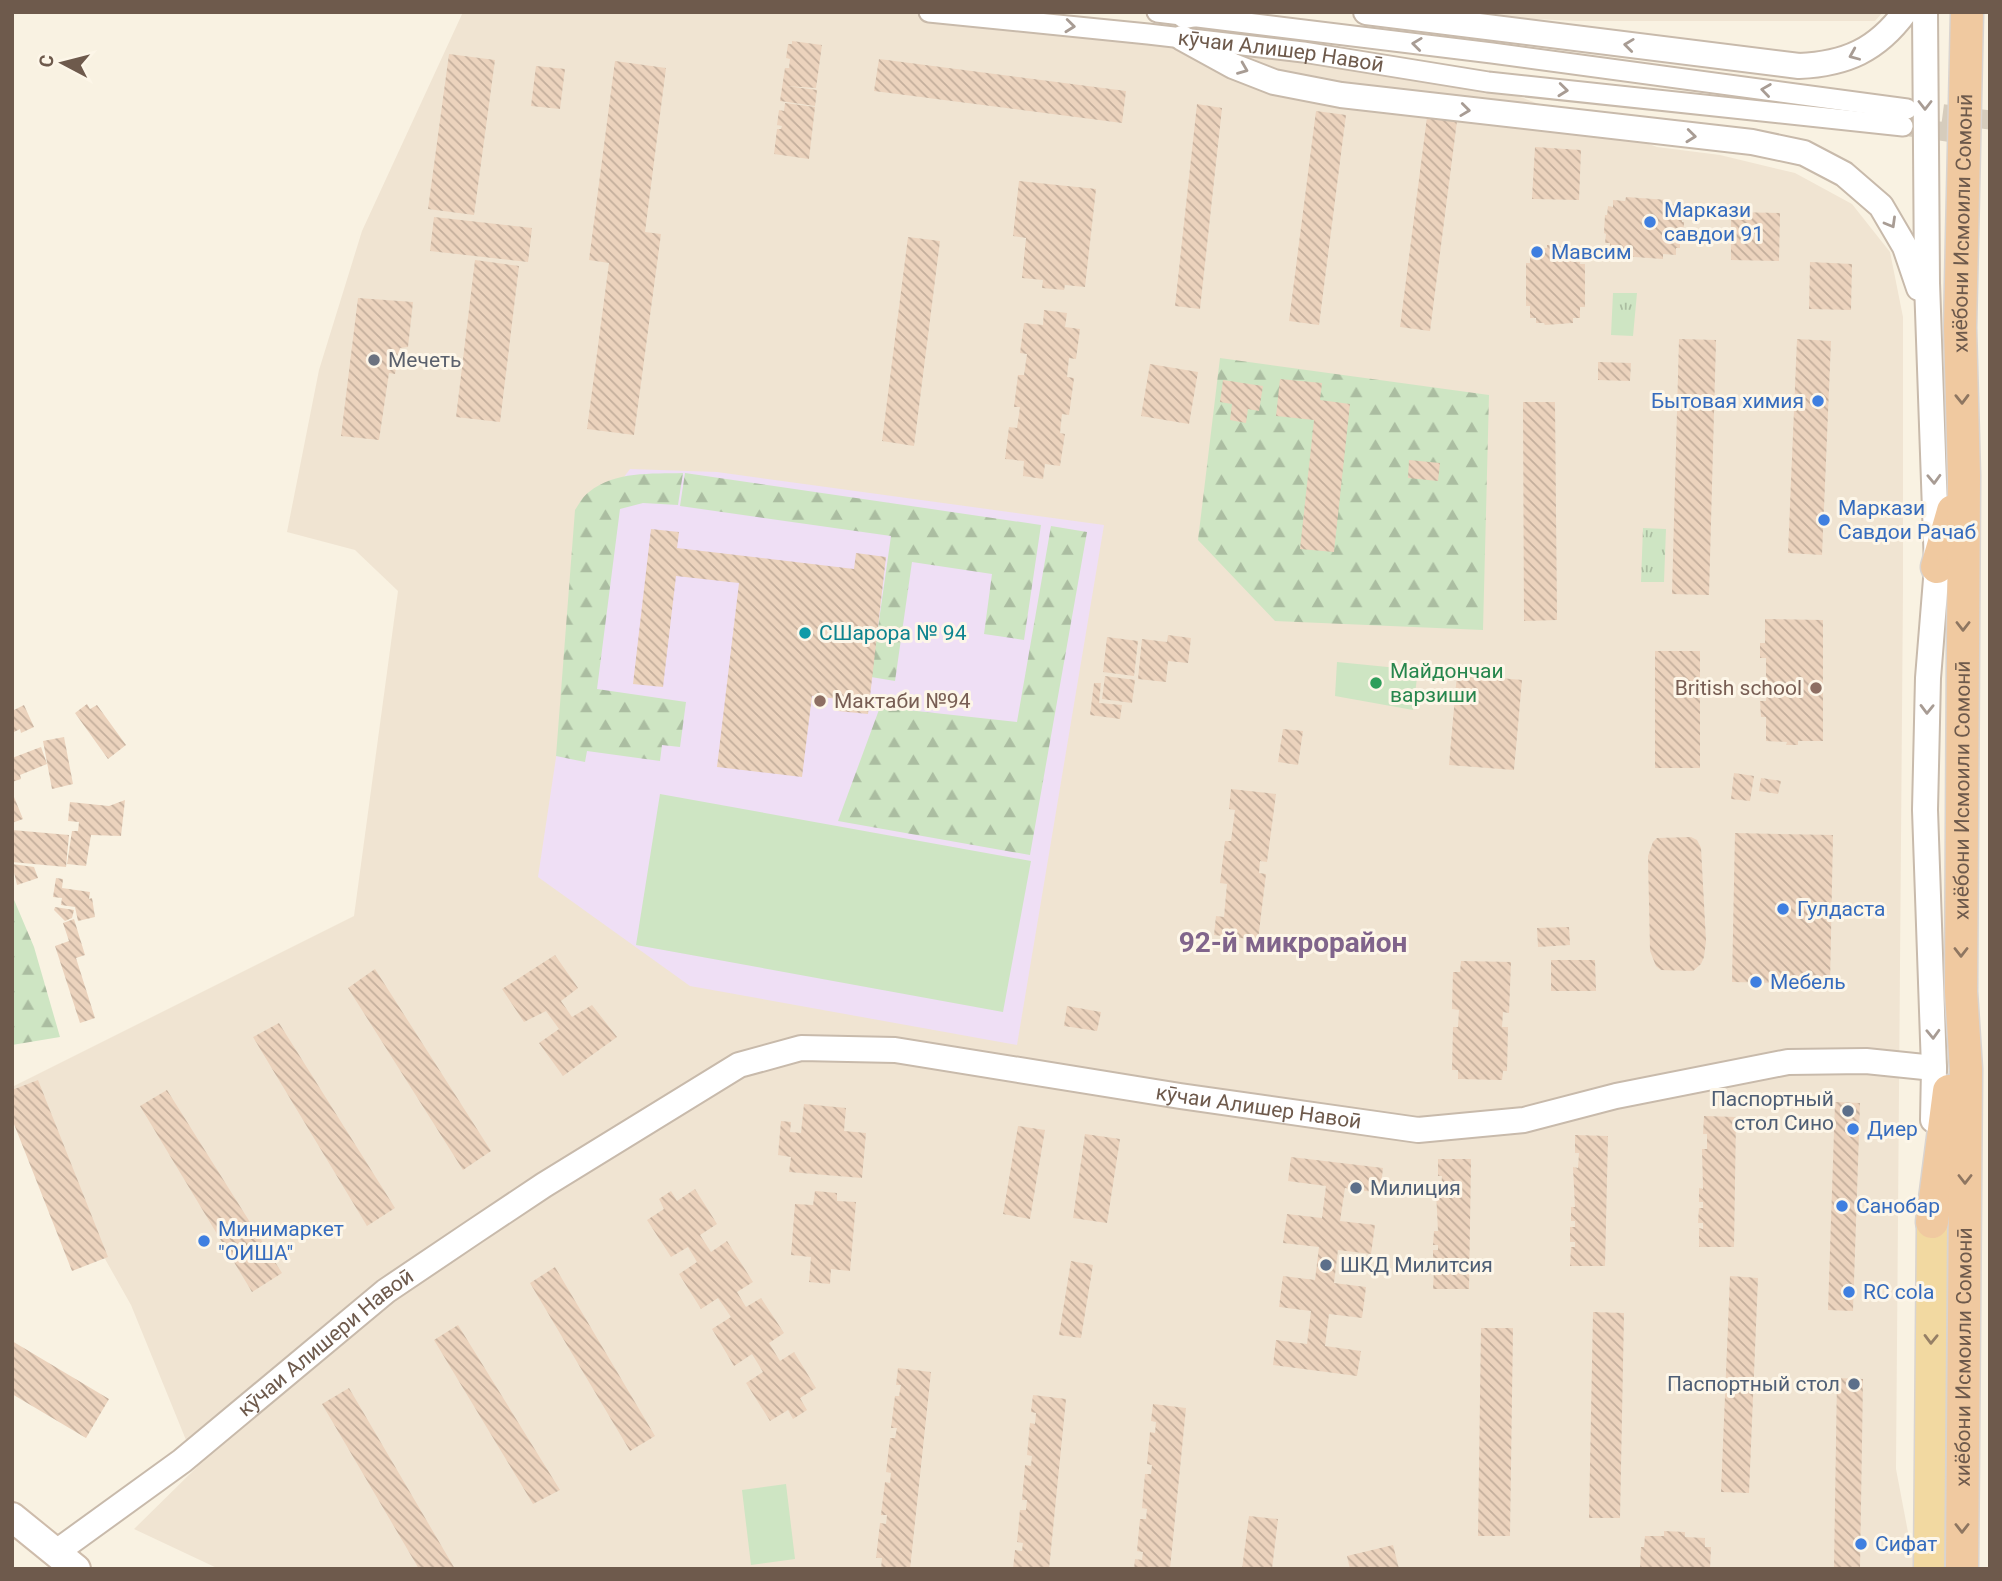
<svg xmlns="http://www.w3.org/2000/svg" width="2002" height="1581" viewBox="0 0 2002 1581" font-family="Roboto,sans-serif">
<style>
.residential{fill:#f0e4d2}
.education{fill:#efdff5}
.grass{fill:#cee5c3}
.forest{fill:url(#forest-firs)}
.park{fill:url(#park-tufts)}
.building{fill:url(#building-back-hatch)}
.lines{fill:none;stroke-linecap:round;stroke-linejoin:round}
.minor-tunnel{stroke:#d6ccbc;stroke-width:19;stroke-dasharray:19 10;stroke-linecap:butt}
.minor-casing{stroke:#c8baab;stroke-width:23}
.tertiary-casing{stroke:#c8baab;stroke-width:28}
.secondary-casing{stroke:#cebcab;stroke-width:32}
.primary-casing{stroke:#d9d4d0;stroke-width:33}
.trunk-casing{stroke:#d9d4d0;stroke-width:35}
.minor{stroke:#fff;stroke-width:19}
.tertiary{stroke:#fff;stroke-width:24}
.secondary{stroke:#fff;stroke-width:28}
.primary{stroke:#f2d9a1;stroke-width:30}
.trunk{stroke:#f0c9a0;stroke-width:32}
.oneway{stroke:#a89c94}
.oneway2{stroke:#8e7661}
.oneway3{stroke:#968066}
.shop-dot{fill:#3f7fe0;stroke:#fdf6e8;stroke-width:2.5}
.worship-dot{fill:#6b7280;stroke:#fdf6e8;stroke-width:2.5}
.culture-dot{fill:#0f9aa8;stroke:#fdf6e8;stroke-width:2.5}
.leisure-dot{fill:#2e9e5b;stroke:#fdf6e8;stroke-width:2.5}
.education-dot{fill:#8d6e63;stroke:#fdf6e8;stroke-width:2.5}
.service-dot{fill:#5c6f8a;stroke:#fdf6e8;stroke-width:2.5}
.labels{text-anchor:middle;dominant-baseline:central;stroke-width:6;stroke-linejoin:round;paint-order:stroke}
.street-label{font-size:21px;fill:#6e5a4c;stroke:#fdf6e8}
.shop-label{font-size:21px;fill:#366cbe;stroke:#fdf6e8;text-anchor:start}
.worship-label{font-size:21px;fill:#5b616d;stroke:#fdf6e8;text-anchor:start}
.culture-label{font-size:21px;fill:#0d838f;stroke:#fdf6e8;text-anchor:start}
.leisure-label{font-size:21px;fill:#27864d;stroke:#fdf6e8;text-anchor:start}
.education-label{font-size:21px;fill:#785e54;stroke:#fdf6e8;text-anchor:end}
.service-label{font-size:21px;fill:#4e5e75;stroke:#fdf6e8;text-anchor:end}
.district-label{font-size:28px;font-weight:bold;fill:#80648b;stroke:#fdf6e8}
</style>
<defs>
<pattern id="forest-firs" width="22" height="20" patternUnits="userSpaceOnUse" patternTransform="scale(1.75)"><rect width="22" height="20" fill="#cee5c3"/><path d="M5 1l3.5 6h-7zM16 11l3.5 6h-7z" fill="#abbda1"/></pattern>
<pattern id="park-tufts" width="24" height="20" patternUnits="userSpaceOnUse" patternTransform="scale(1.75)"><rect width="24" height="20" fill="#cee5c3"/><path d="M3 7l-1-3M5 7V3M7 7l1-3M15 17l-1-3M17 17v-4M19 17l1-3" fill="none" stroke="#abbda1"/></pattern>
<pattern id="building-back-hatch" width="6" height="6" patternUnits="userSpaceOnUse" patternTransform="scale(1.75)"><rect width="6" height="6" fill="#ecd3bd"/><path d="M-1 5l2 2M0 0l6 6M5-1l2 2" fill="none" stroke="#c3ae9c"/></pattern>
</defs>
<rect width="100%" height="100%" fill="#f9f2e2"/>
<!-- residential -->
<path class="residential" d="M 463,12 L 1024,12 L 1471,79 L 1657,147 L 1720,155 L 1795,173 L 1852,204 L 1890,252 L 1903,317 L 1903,589 L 1896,1469 L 1915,1569 L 219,1569 L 134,1529 L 197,1467 L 131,1305 L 12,1094 L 12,1087 L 354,916 L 398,591 L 355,550 L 287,532 L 319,370 L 362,231 Z
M 1391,12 L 1883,12 L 1875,21 L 1576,21 Z"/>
<!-- education -->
<path class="education" d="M 630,469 L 717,472 L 1104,525 L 1017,1045 L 690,986 L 538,877 L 592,519 Z"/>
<!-- grass -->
<path class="grass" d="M 1337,662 L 1418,670 L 1413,710 L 1335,696 Z
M 660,794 L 1031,861 L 1003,1012 L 636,945 Z
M 786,1484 L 795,1559 L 751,1565 L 742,1490 Z"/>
<!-- forest -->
<path class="forest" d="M 1220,358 L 1489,395 L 1483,630 L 1275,621 L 1198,540 Z
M 683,473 L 678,505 L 643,503 L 620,509 L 597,689 L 686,702 L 680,747 L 662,745 L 660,761 L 587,751 L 585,762 L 556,756 L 575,510 C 579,504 583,496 589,492 C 615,471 651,474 683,473 Z
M 685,473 L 1041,525 L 1024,640 L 984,634 L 992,574 L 912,562 L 895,681 L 871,677 L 891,536 L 680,506 Z
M 1051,526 L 1087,532 L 1030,855 L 838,821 L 880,707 L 1017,722 Z
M 12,895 L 34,947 L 60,1037 L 12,1045 Z"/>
<!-- park -->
<path class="park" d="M 1613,293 L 1637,293 L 1633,336 L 1611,335 Z
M 1643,528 L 1666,529 L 1664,582 L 1641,582 Z"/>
<!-- building -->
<path class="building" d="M 792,41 L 822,45 L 816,88 L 786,86 L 817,90 L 815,106 L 780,101 L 785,68 L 789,68 L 790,59 L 786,58 L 788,44 L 792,44 Z
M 449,54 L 495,60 L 474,215 L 428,209 Z
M 879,59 L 1126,91 L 1122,123 L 874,91 Z
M 615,61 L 666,68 L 645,232 L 661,234 L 634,435 L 587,429 L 609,263 L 589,260 Z
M 536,66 L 565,69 L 560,109 L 531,106 Z
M 785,103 L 815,107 L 809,159 L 774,154 L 777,129 L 781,129 L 782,126 L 777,125 L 779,110 L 784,111 Z
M 1197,104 L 1222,108 L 1200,309 L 1175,306 Z
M 1316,111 L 1346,115 L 1319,325 L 1289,321 Z
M 1427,117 L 1457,121 L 1430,331 L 1400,327 Z
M 1535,147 L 1581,150 L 1579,200 L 1532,199 Z
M 1019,181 L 1096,189 L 1085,287 L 1065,285 L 1064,290 L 1042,288 L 1043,280 L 1022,278 L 1026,238 L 1013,236 Z
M 1626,197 L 1668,200 L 1668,204 L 1679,205 L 1679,212 L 1682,212 L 1682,222 L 1684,222 L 1683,241 L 1680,240 L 1680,248 L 1676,248 L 1676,255 L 1663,254 L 1663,259 L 1620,256 L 1621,252 L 1610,251 L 1610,243 L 1605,243 L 1606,234 L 1604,233 L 1605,215 L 1607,215 L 1608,206 L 1613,207 L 1613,200 L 1625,201 Z
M 1731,212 L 1780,213 L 1779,261 L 1731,260 Z
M 434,217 L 532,228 L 528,262 L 430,251 Z
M 908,237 L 940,241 L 914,446 L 882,441 Z
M 1547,245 L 1566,246 L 1566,248 L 1574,248 L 1573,252 L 1581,252 L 1580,264 L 1585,264 L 1585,307 L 1580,307 L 1580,318 L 1573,318 L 1573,323 L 1545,325 L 1544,323 L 1536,323 L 1536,318 L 1530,318 L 1530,306 L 1526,306 L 1526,263 L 1530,263 L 1530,252 L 1537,252 L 1537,248 L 1547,248 Z
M 475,260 L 519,266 L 500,422 L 456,417 Z
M 1810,262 L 1852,264 L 1851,310 L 1809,309 Z
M 358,298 L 413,302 L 408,347 L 400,348 L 395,374 L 389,373 L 379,440 L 341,436 Z
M 1044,310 L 1067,313 L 1065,327 L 1080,329 L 1076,359 L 1069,358 L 1067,377 L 1074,378 L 1069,415 L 1062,414 L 1060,433 L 1065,434 L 1060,466 L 1045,464 L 1043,479 L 1023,476 L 1024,461 L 1005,459 L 1009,427 L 1017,428 L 1020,407 L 1014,407 L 1018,375 L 1024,375 L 1027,354 L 1020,353 L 1024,323 L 1043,325 Z
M 1679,339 L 1716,340 L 1709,595 L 1672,594 Z
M 1797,339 L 1831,341 L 1822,555 L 1788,553 Z
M 1598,362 L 1631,363 L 1630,381 L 1598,380 Z
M 1150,364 L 1198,372 L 1189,424 L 1141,416 Z
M 1280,379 L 1322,383 L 1320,400 L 1350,404 L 1334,552 L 1300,549 L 1314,420 L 1276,416 Z
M 1223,380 L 1263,386 L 1259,411 L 1248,409 L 1246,423 L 1230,420 L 1232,404 L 1220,402 Z
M 1523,402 L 1555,402 L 1557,620 L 1524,621 Z
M 1409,460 L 1440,463 L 1438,481 L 1408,478 Z
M 651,529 L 679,532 L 677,548 L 854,569 L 856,553 L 886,557 L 868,714 L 838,711 L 839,699 L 812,696 L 802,777 L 717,767 L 739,583 L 676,576 L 663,687 L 633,684 Z
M 1765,619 L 1823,620 L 1823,741 L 1798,741 L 1798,745 L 1786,745 L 1787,742 L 1766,741 L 1766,717 L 1761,717 L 1760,701 L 1766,701 L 1766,658 L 1760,658 L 1760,643 L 1765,643 Z
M 1168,635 L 1191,638 L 1188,663 L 1168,661 L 1166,682 L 1138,679 L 1142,639 L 1167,642 Z
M 1107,637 L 1138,641 L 1134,676 L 1103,672 Z
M 1655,651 L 1700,651 L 1700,768 L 1655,768 Z
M 1457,674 L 1522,680 L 1514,770 L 1449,765 Z
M 1105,676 L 1135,680 L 1132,703 L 1102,699 Z
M 1094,683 L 1101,683 L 1099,703 L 1122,705 L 1120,719 L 1090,715 Z
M 87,704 L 90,709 L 97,705 L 126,745 L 108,759 L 75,713 Z
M 24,705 L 34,727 L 21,733 L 20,729 L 12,733 L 12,711 Z
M 1283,729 L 1303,731 L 1298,765 L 1278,762 Z
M 64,737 L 73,784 L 52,789 L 43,741 Z
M 41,747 L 47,764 L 20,775 L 21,779 L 12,782 L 12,758 Z
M 1734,773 L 1754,776 L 1750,801 L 1731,799 Z
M 1761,778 L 1781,781 L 1778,794 L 1759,791 Z
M 1231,789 L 1276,794 L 1267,862 L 1260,861 L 1259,873 L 1266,874 L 1258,940 L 1214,935 L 1216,916 L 1224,917 L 1227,884 L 1220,883 L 1225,841 L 1231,841 L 1235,810 L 1229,809 Z
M 12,792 L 23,819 L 12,823 Z
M 125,800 L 121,836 L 91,835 L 86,866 L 67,864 L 72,831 L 78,831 L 79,822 L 68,821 L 70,802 L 109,806 Z
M 12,830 L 69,835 L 66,867 L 12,862 Z
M 1735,833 L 1833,835 L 1830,984 L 1732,982 Z
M 1691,837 L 1697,840 L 1701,848 L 1706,941 L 1704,957 L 1701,964 L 1693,971 L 1661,970 L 1656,966 L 1650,951 L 1648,856 L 1653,842 L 1657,838 Z
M 12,864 L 34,867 L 38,878 L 17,885 Z
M 56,878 L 63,879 L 62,888 L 90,892 L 89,899 L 92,898 L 95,917 L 78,921 L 75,907 L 61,905 L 62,898 L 53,897 Z
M 55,907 L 74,910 L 72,918 L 65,921 L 54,910 Z
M 74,919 L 85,955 L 76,958 L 95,1018 L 80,1023 L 55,946 L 69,941 L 63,923 Z
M 1569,927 L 1570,945 L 1538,947 L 1537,928 Z
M 555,955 L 578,988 L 561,1001 L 572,1017 L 592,1005 L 617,1037 L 563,1076 L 539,1043 L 559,1029 L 546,1011 L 524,1022 L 502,989 Z
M 1551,960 L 1595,960 L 1596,991 L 1551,991 Z
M 1461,961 L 1511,962 L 1509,1013 L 1503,1012 L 1502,1027 L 1508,1027 L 1507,1071 L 1503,1071 L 1502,1080 L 1458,1079 L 1458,1070 L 1452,1070 L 1453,1027 L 1458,1027 L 1459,1010 L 1452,1009 L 1453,972 L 1460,972 Z
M 375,969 L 491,1151 L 463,1170 L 348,988 Z
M 1067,1006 L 1101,1012 L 1097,1031 L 1064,1026 Z
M 279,1023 L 395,1208 L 367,1226 L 253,1037 Z
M 38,1080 L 108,1257 L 72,1271 L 12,1119 L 12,1090 Z
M 167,1090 L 282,1273 L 252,1292 L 140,1106 Z
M 1835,1102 L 1860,1103 L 1853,1311 L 1828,1310 Z
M 804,1104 L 846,1108 L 844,1131 L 866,1133 L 862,1178 L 789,1172 L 791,1157 L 778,1155 L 781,1121 L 791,1122 L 790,1132 L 801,1133 Z
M 1704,1116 L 1736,1117 L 1734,1247 L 1699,1247 L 1699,1228 L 1703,1229 L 1703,1223 L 1698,1223 L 1699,1208 L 1703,1208 L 1703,1202 L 1699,1202 L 1699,1188 L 1703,1189 L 1702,1149 L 1707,1149 L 1707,1134 L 1703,1134 Z
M 1018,1126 L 1045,1130 L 1030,1219 L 1003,1214 Z
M 1085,1134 L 1120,1139 L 1107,1223 L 1073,1218 Z
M 1575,1135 L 1608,1136 L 1605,1266 L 1570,1266 L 1571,1247 L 1575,1247 L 1575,1242 L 1570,1242 L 1570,1227 L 1575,1227 L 1575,1221 L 1571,1221 L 1571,1207 L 1575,1207 L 1573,1167 L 1578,1168 L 1579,1153 L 1575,1153 Z
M 1291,1157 L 1383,1168 L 1380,1193 L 1345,1188 L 1340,1221 L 1375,1225 L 1371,1254 L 1338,1250 L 1334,1283 L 1366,1287 L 1362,1318 L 1329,1314 L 1325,1346 L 1361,1351 L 1357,1376 L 1273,1365 L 1276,1340 L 1307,1344 L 1311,1311 L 1279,1307 L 1283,1276 L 1315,1280 L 1319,1247 L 1283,1243 L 1287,1214 L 1322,1218 L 1326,1186 L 1288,1181 Z
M 1438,1159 L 1471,1159 L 1469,1289 L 1433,1289 L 1434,1270 L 1438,1270 L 1438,1265 L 1433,1265 L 1433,1250 L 1438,1250 L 1438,1245 L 1433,1245 L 1434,1231 L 1438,1231 L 1436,1191 L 1441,1191 L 1442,1176 L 1438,1176 Z
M 695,1189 L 717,1224 L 700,1235 L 711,1252 L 727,1241 L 753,1282 L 737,1292 L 746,1307 L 761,1298 L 784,1333 L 769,1343 L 780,1361 L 794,1352 L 816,1388 L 800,1398 L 807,1410 L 793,1419 L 788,1410 L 770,1421 L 746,1383 L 763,1372 L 752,1354 L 734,1366 L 712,1329 L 731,1317 L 718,1298 L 701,1309 L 679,1274 L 697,1262 L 688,1247 L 671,1257 L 647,1220 L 664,1209 L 659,1199 L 671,1191 L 677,1201 Z
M 815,1191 L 837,1193 L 837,1201 L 856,1202 L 850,1271 L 831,1269 L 830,1284 L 809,1282 L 811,1257 L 791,1255 L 795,1204 L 813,1205 Z
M 1071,1261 L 1093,1265 L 1081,1338 L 1059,1335 Z
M 555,1267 L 655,1436 L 630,1451 L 530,1283 Z
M 1730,1276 L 1758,1278 L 1749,1493 L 1721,1492 Z
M 1593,1312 L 1624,1313 L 1620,1518 L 1589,1518 Z
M 458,1325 L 560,1490 L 533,1504 L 434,1340 Z
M 1481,1328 L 1513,1328 L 1510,1536 L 1478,1536 Z
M 12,1341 L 109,1399 L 86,1438 L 12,1394 Z
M 898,1368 L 931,1372 L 910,1569 L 881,1569 L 882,1558 L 876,1558 L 880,1523 L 886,1524 L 887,1515 L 881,1515 L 885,1482 L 890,1483 L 891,1473 L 886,1472 L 890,1438 L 895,1438 L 897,1428 L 891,1428 L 895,1396 L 899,1396 L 901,1385 L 896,1385 Z
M 1837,1378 L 1863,1379 L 1860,1569 L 1834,1569 Z
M 349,1388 L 455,1569 L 419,1569 L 322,1404 Z
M 1033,1395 L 1066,1399 L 1049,1569 L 1013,1569 L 1015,1550 L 1022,1551 L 1023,1543 L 1017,1542 L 1020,1510 L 1026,1510 L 1027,1500 L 1022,1500 L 1025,1465 L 1031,1466 L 1032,1456 L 1027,1455 L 1030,1423 L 1035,1424 L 1036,1413 L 1031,1412 Z
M 1153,1404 L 1186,1408 L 1170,1569 L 1134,1569 L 1135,1559 L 1142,1560 L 1143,1552 L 1137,1551 L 1140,1519 L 1146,1519 L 1147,1509 L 1142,1508 L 1145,1474 L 1151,1474 L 1152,1465 L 1147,1464 L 1150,1432 L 1155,1433 L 1156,1422 L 1151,1421 Z
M 1249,1516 L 1278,1519 L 1272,1569 L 1242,1569 Z
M 1664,1531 L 1685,1532 L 1685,1537 L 1705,1538 L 1705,1547 L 1711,1547 L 1710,1569 L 1640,1569 L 1641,1547 L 1644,1547 L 1645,1536 L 1664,1536 Z
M 1393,1545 L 1399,1569 L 1350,1569 L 1347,1556 Z"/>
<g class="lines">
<!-- minor-tunnel -->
<path class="minor-tunnel" d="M 1914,110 L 1990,120
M 1903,126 L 1990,138"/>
<!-- minor casing -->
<g class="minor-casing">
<g id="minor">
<path id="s1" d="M 929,12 L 1148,34 L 1303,52 L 1488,82 L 1903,126"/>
<path d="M 1157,12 L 1492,53 L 1907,109"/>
</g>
</g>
<!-- tertiary casing -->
<g class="tertiary-casing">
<g id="tertiary">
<path d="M 1366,12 L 1799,66 C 1846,64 1877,50 1905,12"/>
<path d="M 1925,12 L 1927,283 L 1937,567 L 1928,678 L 1925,810 L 1934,1068 L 1933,1120"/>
<path d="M 1185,16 L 1207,12"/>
<path d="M 1182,38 L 1233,66 L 1274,82 L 1341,95 L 1752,142 L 1804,153 L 1844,174 L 1881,206 L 1905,247 L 1919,288"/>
<path id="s2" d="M 55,1553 L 182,1461 L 386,1291 L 475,1231 L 544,1185 L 739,1065 L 801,1048 L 895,1050 L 1180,1096 L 1418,1130 L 1524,1120 L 1616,1096 L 1788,1062 L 1866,1061 L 1934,1068"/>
</g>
</g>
<!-- secondary casing -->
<g class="secondary-casing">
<path id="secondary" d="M 12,1517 L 76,1569"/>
</g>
<!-- primary casing -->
<g class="primary-casing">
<path id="primary" d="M 1929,1569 L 1932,1222"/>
</g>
<!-- trunk casing -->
<g class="trunk-casing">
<g id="trunk">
<path d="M 1937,567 L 1953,511"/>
<path d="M 1932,1222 L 1949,1091"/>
<path id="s3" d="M 1962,1569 L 1966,1069 L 1961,992 L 1964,476 L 1960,328 L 1967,12"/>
</g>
</g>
<!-- minor -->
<use href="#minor" class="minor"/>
<!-- tertiary -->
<use href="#tertiary" class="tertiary"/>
<!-- secondary -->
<use href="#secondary" class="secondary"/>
<!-- primary -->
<use href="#primary" class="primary"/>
<!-- trunk -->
<use href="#trunk" class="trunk"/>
</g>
<!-- one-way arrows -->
<defs><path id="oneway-chevron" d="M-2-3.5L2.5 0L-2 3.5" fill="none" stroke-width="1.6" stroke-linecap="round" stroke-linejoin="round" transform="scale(1.75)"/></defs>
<g class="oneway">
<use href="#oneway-chevron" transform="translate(1070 26) rotate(6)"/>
<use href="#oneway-chevron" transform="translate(1417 44) rotate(-173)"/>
<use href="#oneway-chevron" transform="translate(1629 45) rotate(-173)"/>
<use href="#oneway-chevron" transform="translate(1854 55) rotate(157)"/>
<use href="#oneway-chevron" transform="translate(1243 69) rotate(22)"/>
<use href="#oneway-chevron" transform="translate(1563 90) rotate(6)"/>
<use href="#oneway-chevron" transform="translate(1766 90) rotate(-172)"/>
<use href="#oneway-chevron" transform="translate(1925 105) rotate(90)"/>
<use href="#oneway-chevron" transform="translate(1465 110) rotate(7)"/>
<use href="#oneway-chevron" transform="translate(1691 136) rotate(6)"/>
<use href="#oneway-chevron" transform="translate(1891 223) rotate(60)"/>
<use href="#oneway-chevron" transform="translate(1934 479) rotate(88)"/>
<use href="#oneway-chevron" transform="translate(1927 709) rotate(91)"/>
<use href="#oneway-chevron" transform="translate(1933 1034) rotate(88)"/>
</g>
<g class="oneway2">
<use href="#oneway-chevron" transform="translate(1962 399) rotate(89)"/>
<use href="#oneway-chevron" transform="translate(1963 626) rotate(90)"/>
<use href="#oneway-chevron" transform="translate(1961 952) rotate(90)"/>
<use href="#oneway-chevron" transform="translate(1965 1179) rotate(90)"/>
<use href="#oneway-chevron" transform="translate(1962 1528) rotate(90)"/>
</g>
<use class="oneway3" href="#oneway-chevron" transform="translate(1931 1339) rotate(91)"/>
<!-- markers -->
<g class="shop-dot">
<circle cx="1650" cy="222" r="7"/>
<circle cx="1537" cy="252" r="7"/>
<circle cx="1818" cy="401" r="7"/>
<circle cx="1824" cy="520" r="7"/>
<circle cx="1783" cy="909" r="7"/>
<circle cx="1756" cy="982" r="7"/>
<circle cx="1853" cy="1129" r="7"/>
<circle cx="1842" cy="1206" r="7"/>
<circle cx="204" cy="1241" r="7"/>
<circle cx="1849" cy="1292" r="7"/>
<circle cx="1861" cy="1544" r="7"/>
</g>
<circle class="worship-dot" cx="374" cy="360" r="7"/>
<circle class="culture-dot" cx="805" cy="633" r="7"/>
<circle class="leisure-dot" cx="1376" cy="683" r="7"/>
<g class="education-dot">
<circle cx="1816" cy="688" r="7"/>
<circle cx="820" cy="701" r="7"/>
</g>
<g class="service-dot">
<circle cx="1848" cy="1111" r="7"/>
<circle cx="1356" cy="1188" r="7"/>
<circle cx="1326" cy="1265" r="7"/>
<circle cx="1854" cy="1384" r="7"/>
</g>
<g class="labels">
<!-- street labels -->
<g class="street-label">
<text stroke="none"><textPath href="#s1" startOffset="354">кӯчаи Алишер Навоӣ</textPath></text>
<text stroke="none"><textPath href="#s3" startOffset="1346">хиёбони Исмоили Сомонӣ</textPath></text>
<text stroke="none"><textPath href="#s3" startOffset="779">хиёбони Исмоили Сомонӣ</textPath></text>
<text stroke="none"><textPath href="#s2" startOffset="1368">кӯчаи Алишер Навоӣ</textPath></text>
<text stroke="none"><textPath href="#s2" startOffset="343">кӯчаи Алишери Навоӣ</textPath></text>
<text stroke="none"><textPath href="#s3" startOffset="212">хиёбони Исмоили Сомонӣ</textPath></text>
</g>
<!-- shop labels -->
<g class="shop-label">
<text x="1664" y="210">Маркази<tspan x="1664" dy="24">савдои 91</tspan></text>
<text x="1551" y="252">Мавсим</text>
<text x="1804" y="401" text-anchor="end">Бытовая химия</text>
<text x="1838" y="508">Маркази<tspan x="1838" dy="24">Савдои Рачаб</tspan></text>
<text x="1797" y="909">Гулдаста</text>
<text x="1770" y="982">Мебель</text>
<text x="1867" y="1129">Диер</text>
<text x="1856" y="1206">Санобар</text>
<text x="218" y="1229">Минимаркет<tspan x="218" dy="24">"ОИША"</tspan></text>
<text x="1863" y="1292">RC cola</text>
<text x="1875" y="1544">Сифат</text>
</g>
<!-- worship labels -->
<g class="worship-label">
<text x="388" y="360">Мечеть</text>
</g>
<!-- culture labels -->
<g class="culture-label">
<text x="819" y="633">СШарора № 94</text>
</g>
<!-- leisure labels -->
<g class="leisure-label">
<text x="1390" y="671">Майдончаи<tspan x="1390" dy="24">варзиши</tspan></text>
</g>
<!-- education labels -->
<g class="education-label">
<text x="1802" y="688">British school</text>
<text x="834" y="701" text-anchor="start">Мактаби №94</text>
</g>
<!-- service labels -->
<g class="service-label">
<text x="1834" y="1099">Паспортный<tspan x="1834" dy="24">стол Сино</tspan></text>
<text x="1370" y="1188" text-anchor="start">Милиция</text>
<text x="1340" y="1265" text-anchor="start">ШКД Милитсия</text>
<text x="1840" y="1384">Паспортный стол</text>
</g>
<!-- district labels -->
<g class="district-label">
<text x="1293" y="942">92-й микрорайон</text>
</g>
</g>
<!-- border -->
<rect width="2002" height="1581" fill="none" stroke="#6e5a4c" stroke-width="28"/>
<!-- north arrow -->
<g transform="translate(63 63) rotate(277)" stroke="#fdf6e8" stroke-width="5" paint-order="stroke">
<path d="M0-5L12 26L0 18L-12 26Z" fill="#6e5a4c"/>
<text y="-10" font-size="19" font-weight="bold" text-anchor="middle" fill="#6e5a4c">С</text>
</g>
</svg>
